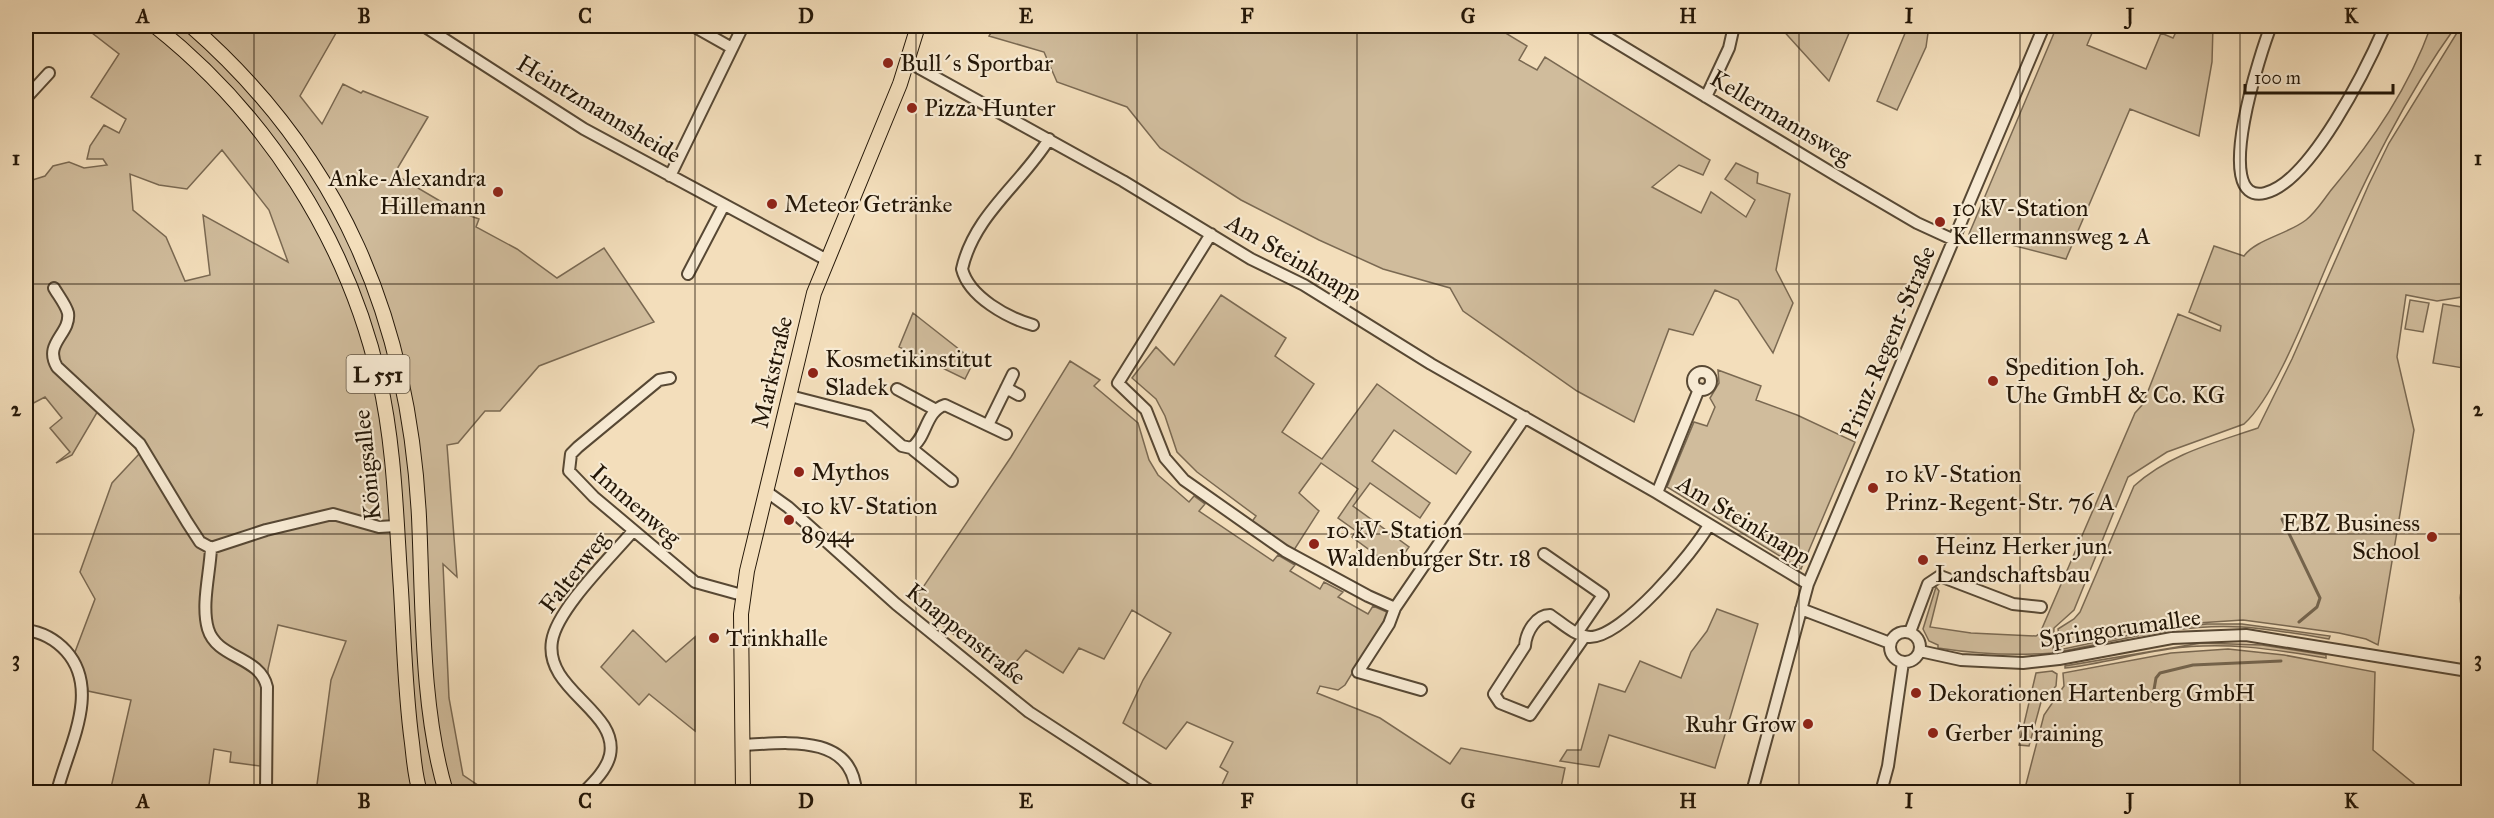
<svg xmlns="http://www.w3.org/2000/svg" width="2494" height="818" viewBox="0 0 2494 818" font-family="'IM FELL Great Primer',serif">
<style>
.green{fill:#d0bc9c;stroke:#7a6952;stroke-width:1.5;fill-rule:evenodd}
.water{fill:#ac9a7e;stroke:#75654e;stroke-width:1.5}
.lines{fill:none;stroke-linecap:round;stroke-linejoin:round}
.stream{stroke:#75654e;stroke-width:3}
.minor-casing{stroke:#574834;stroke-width:14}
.major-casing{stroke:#231607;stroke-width:16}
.minor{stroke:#f7ead3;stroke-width:10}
.major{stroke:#f3debb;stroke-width:14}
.grid{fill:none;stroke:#231607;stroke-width:1.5;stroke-opacity:0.55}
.poi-dot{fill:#8f2418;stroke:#f7ead3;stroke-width:2}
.labels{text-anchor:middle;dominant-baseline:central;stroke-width:4.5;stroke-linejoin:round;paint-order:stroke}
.shield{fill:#f7ead3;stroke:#635644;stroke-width:1.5}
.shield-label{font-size:22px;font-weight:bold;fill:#231607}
.poi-label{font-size:24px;fill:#231607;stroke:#f7ead3;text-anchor:start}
.street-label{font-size:24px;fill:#231607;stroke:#f7ead3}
.neatline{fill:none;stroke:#231607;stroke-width:2}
.grid-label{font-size:20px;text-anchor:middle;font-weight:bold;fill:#231607}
</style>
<rect width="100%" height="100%" fill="#f3debb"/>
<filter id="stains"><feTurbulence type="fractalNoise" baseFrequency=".00333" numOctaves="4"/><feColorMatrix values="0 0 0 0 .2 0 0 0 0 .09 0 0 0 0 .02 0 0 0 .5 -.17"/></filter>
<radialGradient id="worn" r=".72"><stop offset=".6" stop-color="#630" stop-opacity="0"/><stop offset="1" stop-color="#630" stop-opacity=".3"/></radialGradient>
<!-- green -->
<path class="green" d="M 83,26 L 340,26 L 300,96 L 322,124 L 343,84 L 361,93 L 363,91 L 428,117 L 394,174 L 457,211 L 479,219 L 476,227 L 517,249 L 557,278 L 604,248 L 654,322 L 539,366 L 500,411 L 485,411 L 458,443 L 447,445 L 457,577 L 443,564 L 449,698 L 463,775 L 488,792 L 316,792 L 331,680 L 346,641 L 278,625 L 268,669 L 268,767 L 230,762 L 231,752 L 214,749 L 208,792 L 110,792 L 131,700 L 88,691 L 84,671 L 75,652 L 95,599 L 80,572 L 112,483 L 140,453 L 99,409 L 72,455 L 56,463 L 70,452 L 50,428 L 62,418 L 45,397 L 26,407 L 26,182 L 45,176 L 53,166 L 69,162 L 84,168 L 107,165 L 103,159 L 87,159 L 90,146 L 104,125 L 119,133 L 126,119 L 91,97 L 119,54 ZM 222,150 L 269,210 L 288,262 L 203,215 L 210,275 L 185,281 L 166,237 L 133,210 L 130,174 L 159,185 L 187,189 Z
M 995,26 L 1494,26 L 1527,46 L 1519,60 L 1537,70 L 1545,57 L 1710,160 L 1703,175 L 1679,165 L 1652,187 L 1701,213 L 1711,192 L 1746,217 L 1755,200 L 1725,179 L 1736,163 L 1758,173 L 1757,183 L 1790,194 L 1776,270 L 1793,303 L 1773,353 L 1738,300 L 1715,290 L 1693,335 L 1669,329 L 1634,422 L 1577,391 L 1463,311 L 1450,288 L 1383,269 L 1319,240 L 1241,200 L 1160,148 L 1127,107 L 1057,82 L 1044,52 L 989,36 Z
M 1779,26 L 1852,26 L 1829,81 L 1828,80 Z
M 1908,26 L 1929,26 L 1926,47 L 1897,110 L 1877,101 Z
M 2057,26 L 2095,26 L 2087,45 L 2146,69 L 2161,33 L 2173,38 L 2179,26 L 2213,26 L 2212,62 L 2199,136 L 2130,109 L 2066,259 L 1969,234 Z
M 2431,26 L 2456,26 C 2404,98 2366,177 2330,258 C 2310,303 2278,393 2244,424 L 2167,452 L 2128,477 L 2074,610 L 2054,628 L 2053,653 C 2014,656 1977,654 1938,648 L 1938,645 L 1929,641 L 1923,629 L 1936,587 L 1939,591 L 1930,627 L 1971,633 L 2036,636 L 2040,633 L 2135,413 L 2143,404 L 2178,314 L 2220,331 L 2221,326 L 2189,312 L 2214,246 L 2244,256 C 2255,240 2288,234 2306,220 C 2316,212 2324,199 2332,189 C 2374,139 2409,87 2431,26 Z
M 2458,31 L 2465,35 L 2463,64 L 2468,65 L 2468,60 L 2468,296 L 2437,301 L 2406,295 L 2397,357 L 2414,430 L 2378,645 L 2366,639 L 2339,633 L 2243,620 L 2152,626 L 2060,646 L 2058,629 L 2074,619 L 2080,612 L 2134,486 C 2169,454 2214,443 2258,428 L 2292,359 L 2369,184 L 2389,143 Z
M 1221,295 L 1286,338 L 1275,356 L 1314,384 L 1282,432 L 1322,459 L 1377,384 L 1471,452 L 1456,474 L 1394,430 L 1372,461 L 1430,503 L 1420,518 L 1370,483 L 1353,506 L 1409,547 L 1394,568 L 1352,537 L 1356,531 L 1338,518 L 1358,489 L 1321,463 L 1299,493 L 1319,511 L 1294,550 L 1251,523 L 1256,516 L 1197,472 L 1177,452 L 1165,416 L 1156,399 L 1132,378 L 1156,347 L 1174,365 Z
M 2410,300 L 2429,303 L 2423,332 L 2405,329 Z
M 2443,304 L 2468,308 L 2468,337 L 2463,368 L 2433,363 Z
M 913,313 L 974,361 L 965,379 L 899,347 Z
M 1070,361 L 1100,380 L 1094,386 L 1138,423 L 1149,460 L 1158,475 L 1189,502 L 1194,496 L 1205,504 L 1199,511 L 1273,561 L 1278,555 L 1295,565 L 1290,571 L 1320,589 L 1324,582 L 1343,592 L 1338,597 L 1368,614 L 1373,606 L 1389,613 L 1345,685 L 1338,690 L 1320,686 L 1317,693 L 1380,718 L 1450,764 L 1461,748 L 1565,768 L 1560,792 L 1228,792 L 1220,789 L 1228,772 L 1220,767 L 1233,742 L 1187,722 L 1166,749 L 1123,723 L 1143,680 L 1171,633 L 1132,610 L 1104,659 L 1079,648 L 1063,673 L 1026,650 L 1005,675 L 913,602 L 1011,457 Z
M 1718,370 L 1761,386 L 1756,400 L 1797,415 L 1855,442 L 1801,569 L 1667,487 L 1694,422 L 1707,426 L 1715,407 L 1710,398 L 1719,383 Z
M 1717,609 L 1758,624 L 1715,768 L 1609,735 L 1599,767 L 1560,761 L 1567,750 L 1581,750 L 1599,684 L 1625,692 L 1640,661 L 1681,678 L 1691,652 L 1707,631 Z
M 2207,624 L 2242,624 L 2330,636 L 2329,639 C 2300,634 2271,629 2242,627 C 2181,623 2122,640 2063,651 L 2063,649 L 2148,631 Z
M 633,630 L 666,662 L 695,637 L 695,731 L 649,694 L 639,705 L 601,667 Z
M 2201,643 L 2262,645 L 2326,655 L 2326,658 C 2273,649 2222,641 2169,649 C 2134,654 2100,664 2065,668 L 2065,666 Z
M 2228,649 L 2284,655 L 2375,672 L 2373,750 L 2424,792 L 2024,792 L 2044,715 L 2064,686 L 2063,673 L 2171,653 Z
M 2052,671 L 2057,674 L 2056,686 L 2041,702 L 2029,746 L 2019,745 L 2036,673 Z
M 69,785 L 109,792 L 67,792 Z"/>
<!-- water -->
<path class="water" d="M 2468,570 L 2468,618 C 2454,600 2462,589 2468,570 Z"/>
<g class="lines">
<!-- stream -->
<path class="stream" d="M 2282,519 L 2320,598 L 2317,607 L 2299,622
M 2152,701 L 2156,678 L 2160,673 L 2193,665 L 2281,661"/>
<!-- minor casing -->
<g class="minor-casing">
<path id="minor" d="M 424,26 L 584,129 L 827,260
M 693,26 L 732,48
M 1589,26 L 1842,179 L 1917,223 L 1954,240
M 2271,26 C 2263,45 2209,206 2265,193 C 2311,182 2367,67 2385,26
M 908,62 L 1123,181 L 1251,259 L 1304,285 L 1431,364 L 1657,493 L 1808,584
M 1706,97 L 1729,48 L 1734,26
M 26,98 L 49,73
M 670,176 L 743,26
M 1211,234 L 1118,383 L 1146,410 L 1165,458 L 1184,480 L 1285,551 L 1368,596 L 1395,608
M 688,274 L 724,205
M 54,288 C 58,295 66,305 68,313 C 71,334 43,343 57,367 L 140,444 L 187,522 L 200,542 L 211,548
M 1033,325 C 1008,318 969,297 962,269 C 974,215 1022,183 1049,139
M1693 381a9 9 0 1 1 18 0a9 9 0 1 1-18 0Z
M 670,378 L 659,380 L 578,447 L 571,454 L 569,471 L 594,497 L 695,582 L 742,595
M 1006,388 L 1019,395
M 897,389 L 936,410
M 790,396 L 868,416 L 902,446 L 911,448 L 952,481
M 988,425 L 1013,374
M 911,448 C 927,438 925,411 945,405 L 1006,434
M 767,492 L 788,507 L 896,604 L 1029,712 L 1152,792
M 1657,493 L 1699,389
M 211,548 C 210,573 201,605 208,629 C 217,659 260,656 267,687 L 266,792
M 211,548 L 266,530 L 333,514 L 379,527 L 396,526
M 1544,554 L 1603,595 L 1577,633
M 1801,609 L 1890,643
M 26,630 C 41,632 55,639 66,651 C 102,691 67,749 57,792
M1890 647a15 15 0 1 1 30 0a15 15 0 1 1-30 0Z
M 1910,632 L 1928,584 L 1940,576 L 2013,604 L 2041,607
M 1585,636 L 1530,715 L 1500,703 L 1494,694 L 1525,646 C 1526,632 1536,615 1550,615 C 1562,623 1575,636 1590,637 C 1623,637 1693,553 1709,525
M 1920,651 L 1961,660 L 2023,663 L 2059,659 L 2172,638 L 2246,635 L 2468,671
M 1421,690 L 1358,672 L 1389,624 L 1395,608 L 1525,417
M 743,745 C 785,743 852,733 856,792
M 584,792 C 594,782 607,769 610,755 C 619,711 544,690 552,641 C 557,609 611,557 633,531
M 1752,792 L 1808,584 L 2044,26
M 1881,792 L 1888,766 L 1903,662"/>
</g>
<!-- major casing -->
<g class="major-casing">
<path id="major" d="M 155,26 C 266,114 347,239 379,378 C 395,447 396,519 401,590 C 404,641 405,692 412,743 C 414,760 415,777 420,792
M 191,26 C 341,157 409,320 419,517 C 423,604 421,710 446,792
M 743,792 L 741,614 L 747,571 L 814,293 L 900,84 L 918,26"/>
</g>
<!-- minor -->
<use href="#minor" class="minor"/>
<!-- major -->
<use href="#major" class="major"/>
</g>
<!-- grid -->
<path class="grid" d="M 254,26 L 254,792M 474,26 L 474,792M 695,26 L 695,792M 916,26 L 916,792M 1137,26 L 1137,792M 1357,26 L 1357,792M 1578,26 L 1578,792M 1799,26 L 1799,792M 2020,26 L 2020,792M 2240,26 L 2240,792M 26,284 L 2468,284M 26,534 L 2468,534"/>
<!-- markers -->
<g class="poi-dot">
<circle cx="888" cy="63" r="6"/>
<circle cx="912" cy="108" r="6"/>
<circle cx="498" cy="192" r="6"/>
<circle cx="772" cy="204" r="6"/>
<circle cx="1940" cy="222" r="6"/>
<circle cx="813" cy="373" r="6"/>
<circle cx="1993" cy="381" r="6"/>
<circle cx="799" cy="472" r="6"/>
<circle cx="1873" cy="488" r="6"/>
<circle cx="789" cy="520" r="6"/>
<circle cx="2432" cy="537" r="6"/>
<circle cx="1314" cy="544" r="6"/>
<circle cx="1923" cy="560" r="6"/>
<circle cx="714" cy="638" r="6"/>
<circle cx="1916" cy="693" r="6"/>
<circle cx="1808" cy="724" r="6"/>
<circle cx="1933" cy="733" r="6"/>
</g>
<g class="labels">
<!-- shield labels -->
<rect class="shield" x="346.5" y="355" width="63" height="38" rx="4.5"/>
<g class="shield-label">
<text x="378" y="374">L 551</text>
</g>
<!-- poi labels -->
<g class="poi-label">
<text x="900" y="63">Bull´s Sportbar</text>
<text x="924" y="108">Pizza Hunter</text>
<text x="486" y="178" text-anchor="end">Anke-Alexandra<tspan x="486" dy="28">Hillemann</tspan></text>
<text x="784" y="204">Meteor Getränke</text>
<text x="1952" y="208">10 kV-Station<tspan x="1952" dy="28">Kellermannsweg 2 A</tspan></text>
<text x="825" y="359">Kosmetikinstitut<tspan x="825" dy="28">Sladek</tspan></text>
<text x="2005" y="367">Spedition Joh.<tspan x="2005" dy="28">Uhe GmbH &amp; Co. KG</tspan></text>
<text x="811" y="472">Mythos</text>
<text x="1885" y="474">10 kV-Station<tspan x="1885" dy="28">Prinz-Regent-Str. 76 A</tspan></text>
<text x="801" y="506">10 kV-Station<tspan x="801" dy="28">8944</tspan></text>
<text x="2420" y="523" text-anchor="end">EBZ Business<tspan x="2420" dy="28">School</tspan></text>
<text x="1326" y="530">10 kV-Station<tspan x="1326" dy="28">Waldenburger Str. 18</tspan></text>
<text x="1935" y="546">Heinz Herker jun.<tspan x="1935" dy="28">Landschaftsbau</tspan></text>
<text x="726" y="638">Trinkhalle</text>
<text x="1928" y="693">Dekorationen Hartenberg GmbH</text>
<text x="1796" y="724" text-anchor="end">Ruhr Grow</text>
<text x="1945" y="733">Gerber Training</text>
</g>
<!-- street labels -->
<g class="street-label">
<text transform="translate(599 109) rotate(31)">Heintzmannsheide</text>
<text transform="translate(1781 117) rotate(31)">Kellermannsweg</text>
<text transform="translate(1294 258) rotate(30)">Am Steinknapp</text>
<text transform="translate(1888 342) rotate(-67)">Prinz-Regent-Straße</text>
<text transform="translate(772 372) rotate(-77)">Markstraße</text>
<text transform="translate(367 465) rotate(-96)">Königsallee</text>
<text transform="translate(636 505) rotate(41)">Immenweg</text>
<text transform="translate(1744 520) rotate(31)">Am Steinknapp</text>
<text transform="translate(574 572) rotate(-52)">Falterweg</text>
<text transform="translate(2120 628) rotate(-8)">Springorumallee</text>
<text transform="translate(966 634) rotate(39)">Knappenstraße</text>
</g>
</g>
<!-- margin -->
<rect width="2494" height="818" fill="none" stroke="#f3debb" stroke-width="66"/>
<!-- scale -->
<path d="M2245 84v9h148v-9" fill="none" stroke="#231607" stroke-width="3"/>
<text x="2254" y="84" font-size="18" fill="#231607" stroke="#f7ead3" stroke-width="4.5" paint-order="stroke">100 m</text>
<rect x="33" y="33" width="2428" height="752" class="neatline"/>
<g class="grid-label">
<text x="143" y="23">A</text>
<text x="364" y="23">B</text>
<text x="585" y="23">C</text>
<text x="806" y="23">D</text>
<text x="1026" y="23">E</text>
<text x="1247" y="23">F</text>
<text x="1468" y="23">G</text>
<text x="1688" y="23">H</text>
<text x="1909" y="23">I</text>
<text x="2130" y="23">J</text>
<text x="2351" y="23">K</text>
<text x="16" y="165">1</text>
<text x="2478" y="165">1</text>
<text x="16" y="416">2</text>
<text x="2478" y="416">2</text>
<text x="16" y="666">3</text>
<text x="2478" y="666">3</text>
<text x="143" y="808">A</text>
<text x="364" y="808">B</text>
<text x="585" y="808">C</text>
<text x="806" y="808">D</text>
<text x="1026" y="808">E</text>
<text x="1247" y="808">F</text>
<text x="1468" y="808">G</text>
<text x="1688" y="808">H</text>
<text x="1909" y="808">I</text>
<text x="2130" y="808">J</text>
<text x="2351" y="808">K</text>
</g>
<rect width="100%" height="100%" filter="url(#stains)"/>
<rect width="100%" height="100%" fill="url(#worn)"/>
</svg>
